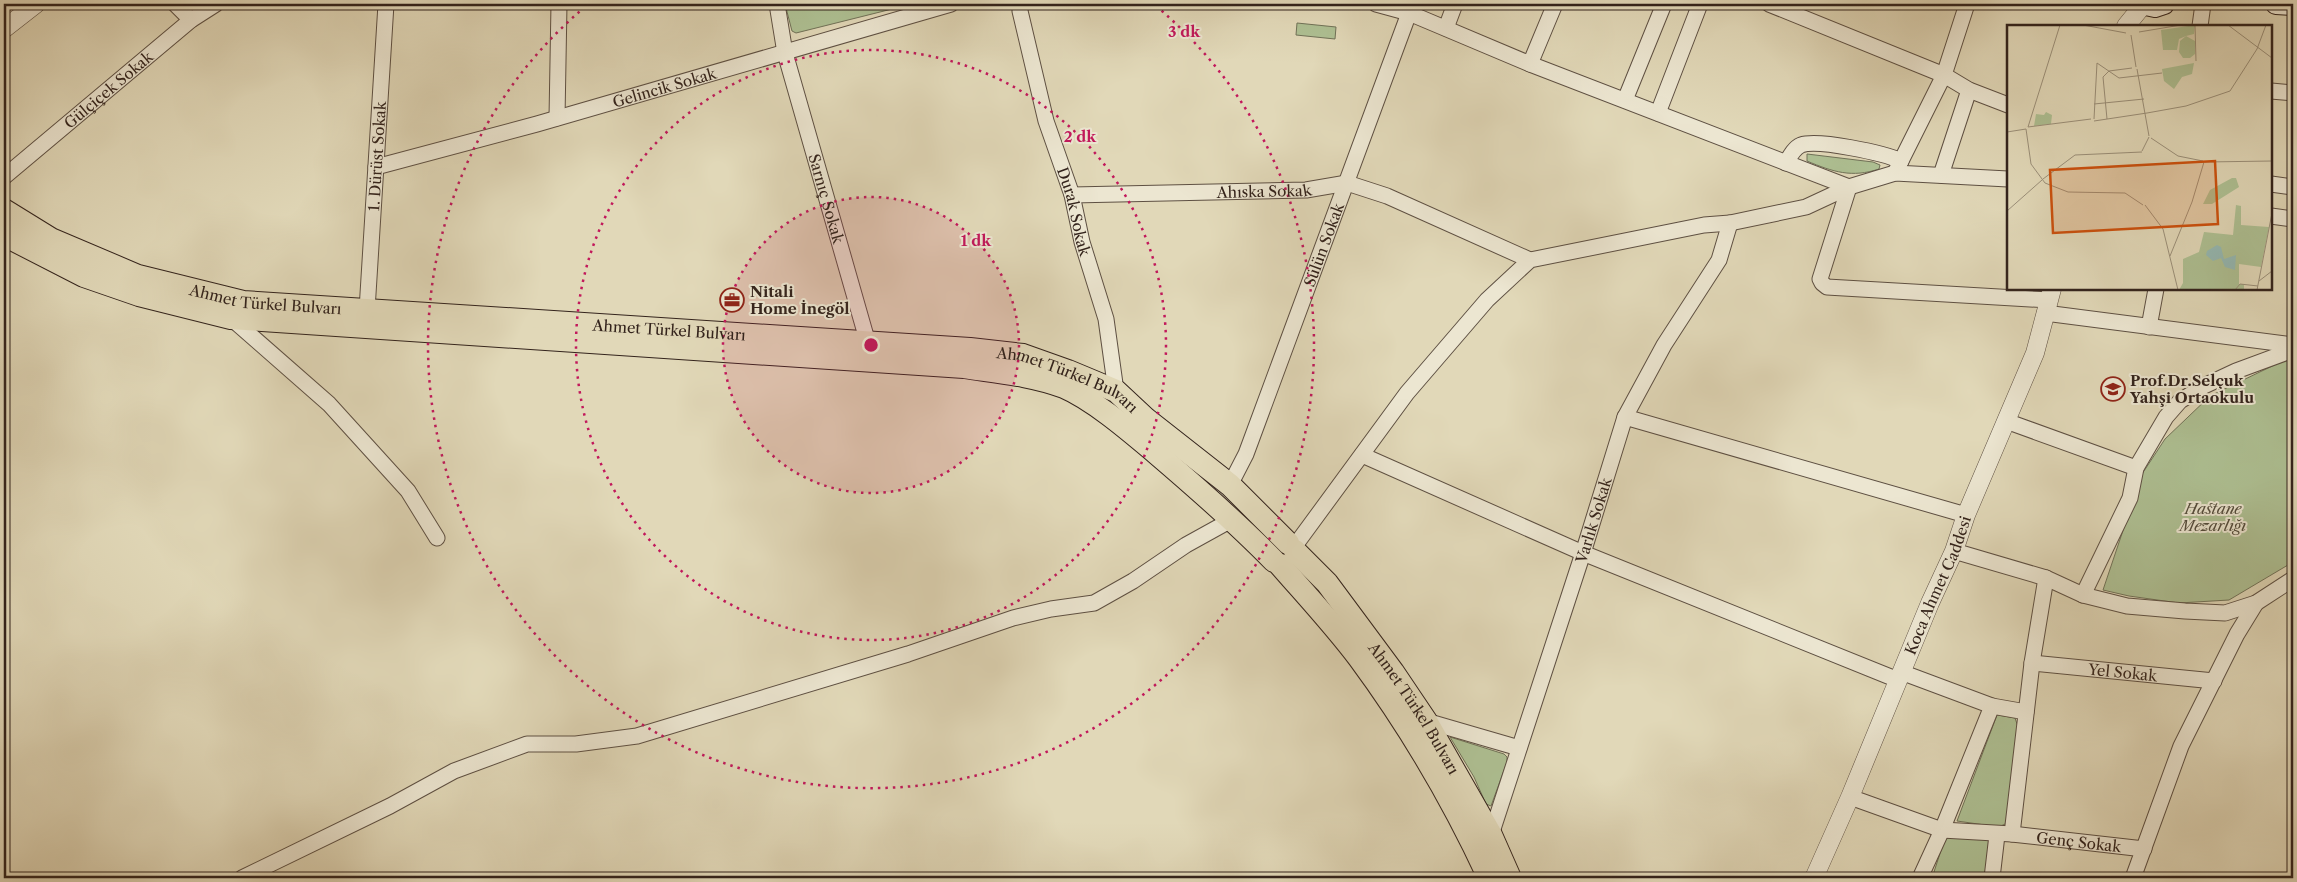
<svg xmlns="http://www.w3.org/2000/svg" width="2297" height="882" viewBox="0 0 2297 882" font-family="'Libre Caslon Text',serif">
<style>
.green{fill:#aec093;stroke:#707258}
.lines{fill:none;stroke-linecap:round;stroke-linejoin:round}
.minor-casing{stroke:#5e5043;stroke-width:17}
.tertiary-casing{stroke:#5e5043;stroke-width:19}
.secondary-casing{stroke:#33231c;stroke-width:22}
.primary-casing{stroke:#33231c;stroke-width:24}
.minor{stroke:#ece6d1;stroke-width:15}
.tertiary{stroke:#ece6d1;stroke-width:18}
.secondary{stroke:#ece6d1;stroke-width:20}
.primary{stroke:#e1d8b8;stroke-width:22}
.ring{fill:none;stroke:#c2185b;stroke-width:2.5;stroke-dasharray:2.5 5}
.labels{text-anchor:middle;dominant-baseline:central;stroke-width:4;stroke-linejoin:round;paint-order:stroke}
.street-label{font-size:15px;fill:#33231c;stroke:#ece6d1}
.poi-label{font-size:15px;font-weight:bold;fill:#33231c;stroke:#ece6d1;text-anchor:start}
.park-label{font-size:15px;font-style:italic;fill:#524a3a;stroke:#ece6d1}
.inset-road{fill:none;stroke:#9b907a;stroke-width:1}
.view{fill:#cd510e;fill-opacity:0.15;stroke:#cd510e;stroke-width:2.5}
.inset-edge{fill:none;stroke:#33231c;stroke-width:2.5}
.centre{fill:#c2185b;stroke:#ece6d1;stroke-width:2.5}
.ring-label{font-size:15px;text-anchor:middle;font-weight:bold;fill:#c2185b;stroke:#ece6d1;stroke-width:4;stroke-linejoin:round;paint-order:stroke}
</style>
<rect width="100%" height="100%" fill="#e1d8b8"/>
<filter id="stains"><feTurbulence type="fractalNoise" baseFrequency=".004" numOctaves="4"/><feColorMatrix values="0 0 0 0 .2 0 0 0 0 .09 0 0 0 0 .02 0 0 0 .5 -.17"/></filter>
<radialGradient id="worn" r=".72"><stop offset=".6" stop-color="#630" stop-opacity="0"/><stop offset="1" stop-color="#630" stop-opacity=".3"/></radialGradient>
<!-- green -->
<path class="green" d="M 785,4 L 912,4 L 796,33 L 792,31 Z
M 1297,23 L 1336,27 L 1335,39 L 1296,35 Z
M 1807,154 L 1873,162 L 1880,165 L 1879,169 C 1852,178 1833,172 1807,161 Z
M 2293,356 L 2293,562 L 2229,600 L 2179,603 L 2129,596 L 2103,590 L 2142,474 L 2165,439 L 2210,396 Z
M 1997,715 L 2015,718 L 2018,727 L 2007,823 L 1999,827 L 1957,821 Z
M 1450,737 L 1504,754 L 1507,757 L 1507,762 L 1491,806 L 1486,804 L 1474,777 Z
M 1951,835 L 1989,840 L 1985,878 L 1932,878 L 1945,838 Z"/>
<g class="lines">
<!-- minor casing -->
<g class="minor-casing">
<g id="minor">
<path d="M 175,4 L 191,20"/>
<path id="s1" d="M 777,4 L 785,53 L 868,343"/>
<path id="s2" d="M 1021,4 L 1020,11 L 1046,121 L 1072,195 L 1082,242 L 1106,319 L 1116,391"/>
<path d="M 1376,4 L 1409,13 L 1530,64 L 1849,187 L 1820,279 L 1822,283 L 1827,287 L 2049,300"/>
<path d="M 1769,4 L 1944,75 L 1969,90 L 2008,105"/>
<path d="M 2200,26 L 2203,4"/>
<path d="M 1446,28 L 1455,4"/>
<path d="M 1530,64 L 1555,4"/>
<path d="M 2271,91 L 2293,93"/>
<path d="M 1625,100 L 1664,4"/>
<path d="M 1658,113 L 1700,4"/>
<path d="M 557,118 L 559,4"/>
<path d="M 1786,163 C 1790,156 1794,148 1801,145 C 1818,139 1884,153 1901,161"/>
<path id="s3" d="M 376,167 L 537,124 L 951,4"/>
<path d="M 1895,173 L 1944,75 L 1967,4"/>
<path d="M 1941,175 L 1969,90"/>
<path id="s4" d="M 4,177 L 191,20 L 216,4"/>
<path d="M 2271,184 L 2293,187"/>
<path id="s5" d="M 1072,195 L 1306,190 L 1347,183 L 1387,196 L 1530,260"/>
<path d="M 2271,216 L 2293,219"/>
<path id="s6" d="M 367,310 L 386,4"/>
<path d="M 2045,313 L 2293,345"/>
<path d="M 231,318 L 329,404 L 408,491 L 437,538"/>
<path d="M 2149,327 L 2156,289"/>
<path d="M 1625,417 L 1966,515"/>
<path d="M 2006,421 L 2136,468"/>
<path d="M 1362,455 L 1583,553 L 1898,680"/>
<path id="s7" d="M 1230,485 L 1246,454 L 1412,5"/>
<path d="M 1294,547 L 1407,393 L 1487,300 L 1530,260 L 1704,225 L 1730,223 L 1806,207 L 1849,187 L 1895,173 L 2008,179"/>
<path d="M 1954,551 L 2046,578 L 2083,595 L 2127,606 L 2185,611 L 2225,613 L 2256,603 L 2293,579"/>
<path d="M 2083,595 L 2130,498 L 2136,468 L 2166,417 L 2180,401 L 2204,386 L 2236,371 L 2293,350"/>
<path id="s8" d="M 2032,663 L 2214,681"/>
<path d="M 1901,672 L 1992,706 L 2026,712"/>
<path d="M 1426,721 L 1519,748"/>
<path id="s9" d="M 1850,797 L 1942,830 L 2012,834 L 2144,849"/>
<path d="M 2012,834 L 2032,663 L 2046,578"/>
<path id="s10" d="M 1491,835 L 1583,553 L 1625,417 L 1664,345 L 1719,260 L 1730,223"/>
<path d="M 242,878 L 390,806 L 454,771 L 527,744 L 576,744 L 637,736 L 908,654 L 1013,618 L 1051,609 L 1094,603 L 1133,581 L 1186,545 L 1233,519"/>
<path d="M 1920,878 L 1942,830 L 1992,706"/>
<path d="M 1992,878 L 1997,835"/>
<path d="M 2133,878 L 2181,746 L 2237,634 L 2256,603"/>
</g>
</g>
<!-- tertiary casing -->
<g class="tertiary-casing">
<g id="tertiary">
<path d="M 2126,26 L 2143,5"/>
<path d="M 4,29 L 36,4"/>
<path id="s11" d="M 1814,878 L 1850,797 L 1930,603 L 1954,551 L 1966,515 L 2035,353 L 2052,289"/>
</g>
</g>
<!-- secondary casing -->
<g class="secondary-casing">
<path id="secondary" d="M 2141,4 L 2155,7 L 2164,4
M 2276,4 L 2293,5"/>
</g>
<!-- primary casing -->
<g class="primary-casing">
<g id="primary">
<path id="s12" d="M 4,210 L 51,239 L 138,276 L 243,302 L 970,349 L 1023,355 L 1068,371 L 1116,391 L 1146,419 L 1230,485 L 1288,543"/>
<path d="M 4,235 L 84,276 L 139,295 L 231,318 L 964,367 C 997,372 1032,375 1064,387 C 1094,400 1131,432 1156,453 C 1197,488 1237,523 1274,561"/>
<path id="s13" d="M 1295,551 L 1327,583 L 1393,672 L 1426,721 L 1491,835 L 1510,878"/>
<path d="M 1280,565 C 1307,596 1335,626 1359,658 C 1410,727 1453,800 1489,878"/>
</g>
</g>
<!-- minor -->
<use href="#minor" class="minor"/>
<!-- tertiary -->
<use href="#tertiary" class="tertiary"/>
<!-- secondary -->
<use href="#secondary" class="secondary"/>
<!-- primary -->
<use href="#primary" class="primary"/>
</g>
<!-- distance rings -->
<circle cx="871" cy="345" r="148" fill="#c2185b" fill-opacity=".12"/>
<g class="ring">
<circle cx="871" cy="345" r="148"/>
<circle cx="871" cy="345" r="295"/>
<path d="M1156 6A443 443 0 1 1 586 6"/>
</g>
<!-- icons -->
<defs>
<g id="office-ring" transform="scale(1.25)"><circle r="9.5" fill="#ece6d1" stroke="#8f2418" stroke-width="1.5"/><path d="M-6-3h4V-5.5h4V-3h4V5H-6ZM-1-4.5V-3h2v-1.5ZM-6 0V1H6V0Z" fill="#8f2418"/></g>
<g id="school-ring" transform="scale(1.25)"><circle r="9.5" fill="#ece6d1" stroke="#8f2418" stroke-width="1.5"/><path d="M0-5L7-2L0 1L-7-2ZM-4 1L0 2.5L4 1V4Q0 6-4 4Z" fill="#8f2418"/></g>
</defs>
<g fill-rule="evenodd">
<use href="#office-ring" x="732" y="300"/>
<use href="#school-ring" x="2113" y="389"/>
</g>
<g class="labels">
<!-- street labels -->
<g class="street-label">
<text stroke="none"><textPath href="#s3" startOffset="299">Gelincik Sokak</textPath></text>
<text stroke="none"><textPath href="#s4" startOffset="136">Gülçiçek Sokak</textPath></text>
<text stroke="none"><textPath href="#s6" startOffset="154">1. Dürüst Sokak</textPath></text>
<text stroke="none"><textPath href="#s5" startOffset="192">Ahıska Sokak</textPath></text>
<text stroke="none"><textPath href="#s1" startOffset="201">Sarnıç Sokak</textPath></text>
<text stroke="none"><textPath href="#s2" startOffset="215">Durak Sokak</textPath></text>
<text stroke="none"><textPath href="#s7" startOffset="258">Sülün Sokak</textPath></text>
<text stroke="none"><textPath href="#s12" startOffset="280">Ahmet Türkel Bulvarı</textPath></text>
<text stroke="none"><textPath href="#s12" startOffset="685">Ahmet Türkel Bulvarı</textPath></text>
<text stroke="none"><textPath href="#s12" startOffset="1090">Ahmet Türkel Bulvarı</textPath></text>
<text stroke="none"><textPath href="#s10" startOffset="331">Varlık Sokak</textPath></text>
<text stroke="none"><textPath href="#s11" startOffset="318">Koca Ahmet Caddesi</textPath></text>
<text stroke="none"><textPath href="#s8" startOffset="91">Yel Sokak</textPath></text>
<text stroke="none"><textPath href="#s13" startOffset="198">Ahmet Türkel Bulvarı</textPath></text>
<text stroke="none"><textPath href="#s9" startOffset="235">Genç Sokak</textPath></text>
</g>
<!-- poi labels -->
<g class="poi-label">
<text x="750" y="291">Nitali<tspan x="750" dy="17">Home İnegöl</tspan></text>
<text x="2130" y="380">Prof.Dr.Selçuk<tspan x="2130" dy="17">Yahşi Ortaokulu</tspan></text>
</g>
<!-- park labels -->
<g class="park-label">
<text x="2213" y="508">Hastane<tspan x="2213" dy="17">Mezarlığı</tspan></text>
</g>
</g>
<!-- overview -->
<g transform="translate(2007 25)">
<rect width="265" height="265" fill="#e1d8b8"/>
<path d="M 188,0 L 187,9 L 179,11 L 188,16 L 188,29 L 183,33 L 176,33 L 172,27 L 173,16 L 179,11 L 172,14 L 170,25 L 156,25 L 154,5 ZM 187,38 L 185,49 L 175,52 L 167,64 L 157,56 L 155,44 ZM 39,87 L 45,90 L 44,99 L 27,101 L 29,89 L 37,90 ZM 225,153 L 229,153 L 232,162 L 205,179 L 196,179 L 203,165 ZM 229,180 L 234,181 L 234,200 L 262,202 L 254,242 L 232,239 L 232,259 L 237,259 L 237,264 L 172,265 L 176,258 L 176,234 L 192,227 L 197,207 L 226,210 Z" fill="#aec093"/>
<path d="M 210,220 L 214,222 L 217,234 L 229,230 L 228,245 L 218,242 L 214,233 L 206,236 L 199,230 L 200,226 Z" fill="#95b9b3"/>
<path class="inset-road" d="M 76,0 L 119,8M 188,0 L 189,36M 221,0 L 265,33M 132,7 L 174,0M 124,10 L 129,42M 250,24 L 259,0M 130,44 L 142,111M 87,79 L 137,74M 140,88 L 179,81 L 223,66 L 250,24M 87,94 L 90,38 L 112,53 L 155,48M 100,94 L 96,52 L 102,46 L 125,43M 87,96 L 140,88M 21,102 L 53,0M 21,102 L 84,94M 19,104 L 24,139 L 38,158 L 61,167 L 118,168 L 136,180M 0,107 L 19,104M 144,113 L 171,131 L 196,136M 135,126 L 142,112M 198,137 L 265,136M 36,154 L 68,130 L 135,127M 138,180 L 156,204 L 171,265M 0,186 L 35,155M 163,231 L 185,177 L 197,137M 252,256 L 265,246M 228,265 L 233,259 L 251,261M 250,265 L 265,188"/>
<path class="view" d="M 208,136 L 211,199 L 46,208 L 43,145 Z"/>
<rect width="265" height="265" class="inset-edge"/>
</g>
<circle cx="871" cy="345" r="8" class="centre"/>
<g class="ring-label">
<text x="1184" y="37">3 dk</text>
<text x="1080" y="142">2 dk</text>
<text x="976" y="246">1 dk</text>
</g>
<!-- margin -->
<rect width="2297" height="882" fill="none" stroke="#e1d8b8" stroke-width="20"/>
<rect x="5" y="5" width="2287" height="872" fill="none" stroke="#33231c" stroke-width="2.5"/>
<rect x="10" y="10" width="2277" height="862" fill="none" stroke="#33231c"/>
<rect width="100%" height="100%" filter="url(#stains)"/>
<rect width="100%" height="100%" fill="url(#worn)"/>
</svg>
